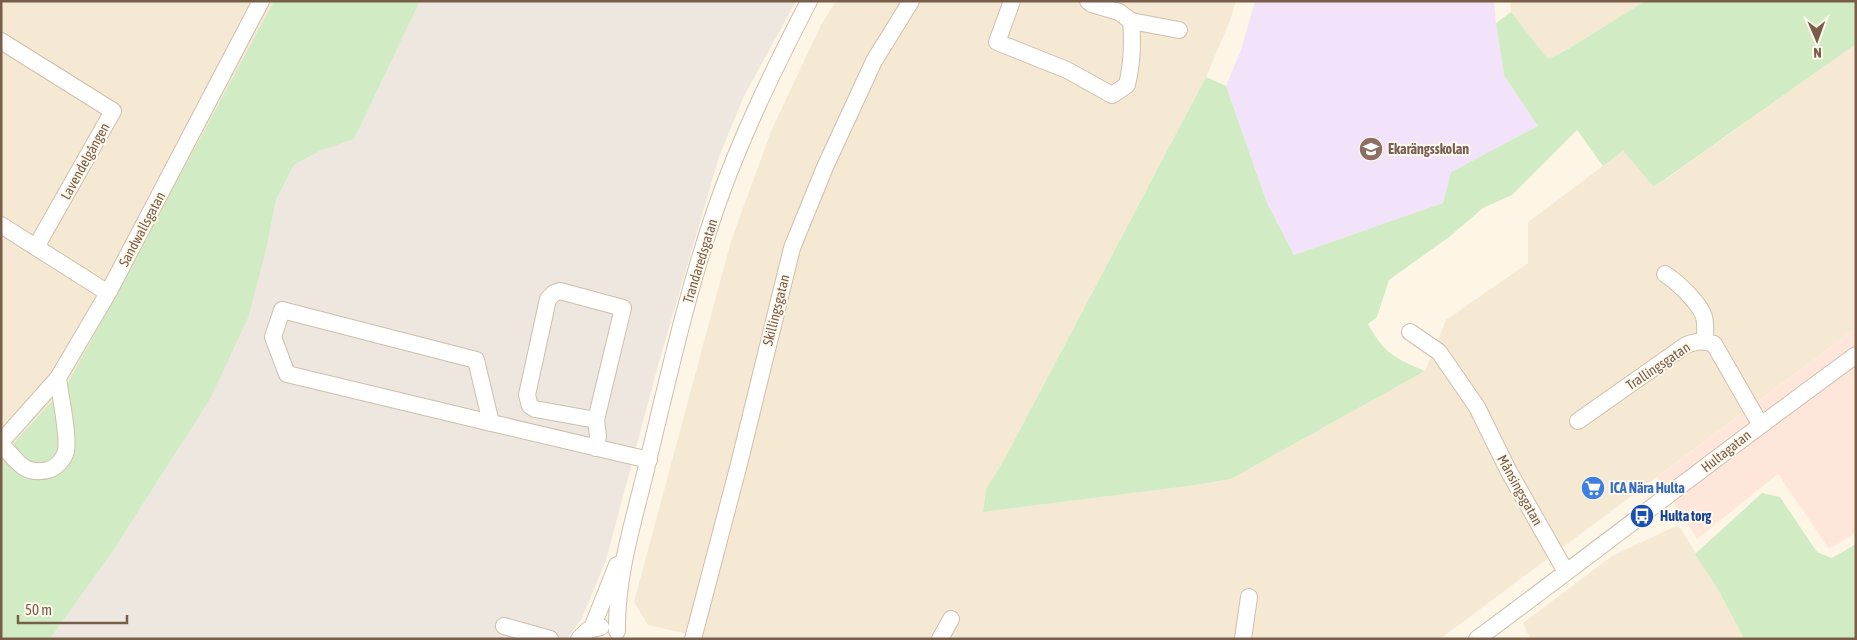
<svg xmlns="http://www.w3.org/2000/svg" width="1857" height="640" viewBox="0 0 1857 640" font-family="'Asap Condensed',sans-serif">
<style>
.residential{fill:#f5e9d4}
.commercial{fill:#fee7da}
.industrial{fill:#ede7e0}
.education{fill:#f3e3fa}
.green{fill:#d1ecc4}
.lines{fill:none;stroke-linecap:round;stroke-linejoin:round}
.minor-casing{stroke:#d0beab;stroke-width:18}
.minor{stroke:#fff;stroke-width:16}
.labels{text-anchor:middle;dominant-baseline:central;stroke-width:4;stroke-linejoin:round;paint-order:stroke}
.education-label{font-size:14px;font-weight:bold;fill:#785e54;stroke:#fff9ed;text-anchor:start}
.street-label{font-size:14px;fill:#785d49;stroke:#fff9ed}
.shop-label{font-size:14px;font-weight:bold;fill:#366cbe;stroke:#fff9ed;text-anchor:start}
.transit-label{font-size:14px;font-weight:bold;fill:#164399;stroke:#fff9ed;text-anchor:start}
</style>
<rect width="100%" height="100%" fill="#fdf6e6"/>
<!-- residential -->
<path class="residential" d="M 1,1 L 274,1 L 67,385 L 1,457 Z
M 836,1 L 1236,1 L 1230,21 L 1206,77 L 1004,460 L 986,489 L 983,512 L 1189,486 L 1231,479 L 1425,371 L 1446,320 L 1528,263 L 1528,222 L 1623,151 L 1655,187 L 1856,44 L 1856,328 L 1440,639 L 710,639 L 648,625 L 634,602 L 731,241 L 772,129 L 821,25 Z
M 1510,1 L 1645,1 L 1568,49 L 1548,59 L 1511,12 Z
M 1678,525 L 1718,588 L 1744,639 L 1530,639 L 1523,623 L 1612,556 Z"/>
<!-- commercial -->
<path class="commercial" d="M 1856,328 L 1856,533 L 1829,549 L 1778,474 L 1697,539 L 1657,477 Z"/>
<!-- industrial -->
<path class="industrial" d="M 420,1 L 796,1 L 744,96 L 719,157 L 659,362 L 606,560 L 582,618 L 567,639 L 50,639 L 113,551 L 209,401 L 267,246 L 276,200 L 294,165 L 320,151 L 354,138 Z"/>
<!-- education -->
<path class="education" d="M 1255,1 L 1494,1 L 1496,23 L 1504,75 L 1538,126 L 1451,172 L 1443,203 L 1294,255 L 1267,203 L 1226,86 L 1241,50 Z"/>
<!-- green -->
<path class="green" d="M 274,1 L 420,1 L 354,139 L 320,151 L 294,165 L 276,200 L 267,246 L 248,318 L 209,401 L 113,551 L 50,639 L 1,639 L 1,457 L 67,385 Z
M 1645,1 L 1856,1 L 1856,44 L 1654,187 L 1623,151 L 1603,166 L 1577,130 L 1512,195 L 1483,208 L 1449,237 L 1389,280 L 1377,317 L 1368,324 C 1384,353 1394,358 1425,371 L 1231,479 L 1189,486 L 983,512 L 986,489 L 1004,460 L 1206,77 L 1226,86 L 1267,203 L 1294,255 L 1443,203 L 1451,172 L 1538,126 L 1504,75 L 1496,23 L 1511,12 L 1548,59 L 1568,49 Z
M 1762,493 L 1780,497 L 1817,552 L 1832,558 L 1856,544 L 1856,639 L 1744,639 L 1718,589 L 1695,554 Z"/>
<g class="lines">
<!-- minor casing -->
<g class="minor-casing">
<path id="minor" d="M 1012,1 L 997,42 L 1067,70 L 1112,95 L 1127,85 C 1132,64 1133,43 1131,21 L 1119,12 L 1092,4 L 1088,1
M 1131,21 L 1179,30
M 1,41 L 113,111 L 36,247
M 1,225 L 108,293
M 1665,274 C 1676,281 1700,303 1704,317 C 1706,324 1705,333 1705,341
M 1410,332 L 1439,352 L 1477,407 L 1508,470 L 1566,572
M 1578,421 L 1686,345 C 1697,341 1703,340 1714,344 L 1760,424
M 491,423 L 476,360 L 282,310 L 273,337 L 287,374 C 408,403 528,432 649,460
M 1,442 L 58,378 L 108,293 L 261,1
M 1,444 C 17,460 23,476 48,470 C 56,468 64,459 66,451 C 69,436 60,395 58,378
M 596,448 L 598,436 L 596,420 L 623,308 L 560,291 L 554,293 L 548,299 L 527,395 L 530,406 L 535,409 L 596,420
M 504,626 L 550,639
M 592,628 L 617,565
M 617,631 C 616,572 636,514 649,457 C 669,374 688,289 716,208 C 741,136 774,69 809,1
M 579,639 L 588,630 L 601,627
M 693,639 L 739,464 L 792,248 L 825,167 L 874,61 L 911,1
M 940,639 L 951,619
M 1243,639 L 1249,597
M 1477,639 C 1604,545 1728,448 1856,355"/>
</g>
<!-- minor -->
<use href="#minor" class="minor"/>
</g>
<!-- icons -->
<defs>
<g id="school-disc" transform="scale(1.25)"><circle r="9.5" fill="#8d6e63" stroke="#fff9ed"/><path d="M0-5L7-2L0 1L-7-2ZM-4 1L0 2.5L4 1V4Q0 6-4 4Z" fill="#fff"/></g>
<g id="supermarket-disc" transform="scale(1.25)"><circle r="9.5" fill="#3f7fe0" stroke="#fff9ed"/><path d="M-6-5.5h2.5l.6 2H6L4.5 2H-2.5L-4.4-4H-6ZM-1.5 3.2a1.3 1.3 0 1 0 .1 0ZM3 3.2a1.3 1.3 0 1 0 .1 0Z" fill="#fff"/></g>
<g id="bus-disc" transform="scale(1.25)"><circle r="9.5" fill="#1a4fb4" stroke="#fff9ed"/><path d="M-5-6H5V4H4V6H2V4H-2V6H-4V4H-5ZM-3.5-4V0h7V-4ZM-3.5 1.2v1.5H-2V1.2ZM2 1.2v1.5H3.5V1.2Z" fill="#fff"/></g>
</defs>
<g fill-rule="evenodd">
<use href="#school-disc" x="1371" y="149"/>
<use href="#supermarket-disc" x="1593" y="488"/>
<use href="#bus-disc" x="1642" y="516"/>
</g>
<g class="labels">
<!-- education labels -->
<g class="education-label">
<text x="1388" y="149">Ekarängsskolan</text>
</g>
<!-- street labels -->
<g class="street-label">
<text transform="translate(85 161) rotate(-61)">Lavendelgången</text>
<text transform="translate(142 229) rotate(-62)">Sandwallsgatan</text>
<text transform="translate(700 261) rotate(-73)">Trandaredsgatan</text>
<text transform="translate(776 310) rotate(-76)">Skillingsgatan</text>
<text transform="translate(1658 366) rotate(-34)">Trallingsgatan</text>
<text transform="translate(1726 451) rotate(-38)">Hultagatan</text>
<text transform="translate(1520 490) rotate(61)">Månsingsgatan</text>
</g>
<!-- shop labels -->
<g class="shop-label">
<text x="1610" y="488">ICA Nära Hulta</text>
</g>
<!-- transit labels -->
<g class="transit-label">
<text x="1660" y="516">Hulta torg</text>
</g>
</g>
<!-- border -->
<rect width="1857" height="640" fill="none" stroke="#785d49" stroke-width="5"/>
<!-- north arrow -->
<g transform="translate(1817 40) rotate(178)" stroke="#fff9ed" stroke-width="4" paint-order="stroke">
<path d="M0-4L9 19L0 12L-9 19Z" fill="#785d49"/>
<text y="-8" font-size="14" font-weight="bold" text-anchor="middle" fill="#785d49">N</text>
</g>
<!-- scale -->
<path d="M18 615v8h109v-8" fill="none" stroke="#785d49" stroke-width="2.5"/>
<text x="25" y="615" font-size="15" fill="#785d49" stroke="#fff9ed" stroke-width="4" paint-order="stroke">50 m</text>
</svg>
